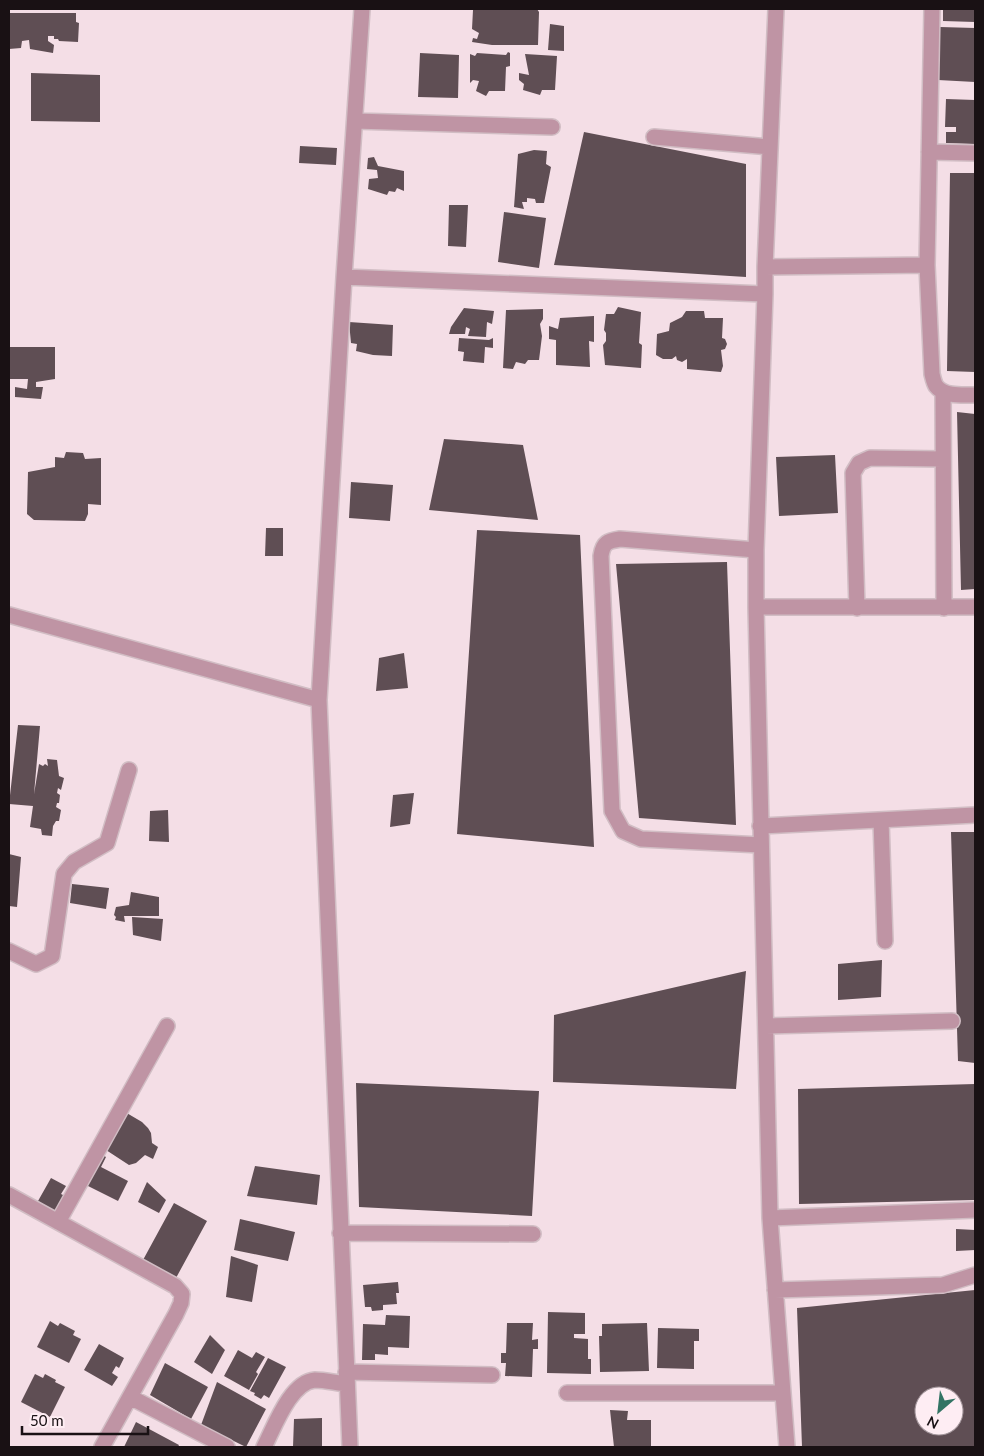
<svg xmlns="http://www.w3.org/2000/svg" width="984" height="1456" viewBox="0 0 984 1456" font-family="Lato,sans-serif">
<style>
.building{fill:#5f4e54;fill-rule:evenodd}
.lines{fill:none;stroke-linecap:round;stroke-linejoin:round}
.minor-casing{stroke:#d1bdc4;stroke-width:18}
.minor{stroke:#bf94a4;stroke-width:15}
</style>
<rect width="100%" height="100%" fill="#f4dee6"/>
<!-- building -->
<path class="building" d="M 482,9 L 537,9 L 539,12 L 538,45 L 492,45 L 472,42 L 473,38 L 477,39 L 479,33 L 472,29 L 473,10 L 481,10 Z
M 943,9 L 975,9 L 975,22 L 943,21 Z
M 9,13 L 76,13 L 76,22 L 79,23 L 78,42 L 59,41 L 58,39 L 54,39 L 54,36 L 48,36 L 48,41 L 54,45 L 53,53 L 30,49 L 29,40 L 22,41 L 21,48 L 9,49 Z
M 550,24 L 564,26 L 564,51 L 548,50 Z
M 940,27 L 975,28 L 975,82 L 938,80 Z
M 508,52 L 510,53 L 510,66 L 506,67 L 505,91 L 489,91 L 486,96 L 476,91 L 479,81 L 473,80 L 470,83 L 470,54 L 475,56 L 477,53 L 506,55 Z
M 420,53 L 459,55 L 458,98 L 418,97 Z
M 525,54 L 557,56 L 555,90 L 542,90 L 540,95 L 523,90 L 524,84 L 519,80 L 519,73 L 529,75 Z
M 31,73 L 100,75 L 100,122 L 31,121 Z
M 946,99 L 975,100 L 975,144 L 946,143 L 946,132 L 956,132 L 956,127 L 945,127 Z
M 584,132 L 746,164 L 746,277 L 554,265 Z
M 300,146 L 337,148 L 336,165 L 299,163 Z
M 534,150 L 547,151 L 546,164 L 551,167 L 544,203 L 536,203 L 535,199 L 527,198 L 527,202 L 522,202 L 524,209 L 514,207 L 518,154 Z
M 374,157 L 378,166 L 404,171 L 404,191 L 397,188 L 395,192 L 389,191 L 387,195 L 368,189 L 369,179 L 378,178 L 377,170 L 367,169 L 368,158 Z
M 950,173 L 975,173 L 975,372 L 947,371 Z
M 449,205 L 468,205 L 466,247 L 448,246 Z
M 504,212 L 546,218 L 539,268 L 498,262 Z
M 618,307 L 641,312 L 639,343 L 642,345 L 641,368 L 605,365 L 603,345 L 606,341 L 606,333 L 604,330 L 606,314 L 614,314 Z
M 464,308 L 494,311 L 492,324 L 487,322 L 486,337 L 468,336 L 470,329 L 466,327 L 465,334 L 449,334 L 451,327 Z
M 543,309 L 543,319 L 540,324 L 542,336 L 539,360 L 528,360 L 525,364 L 516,362 L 513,369 L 503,368 L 506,310 Z
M 686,311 L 704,311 L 705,318 L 723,318 L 722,338 L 725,339 L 727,344 L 725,349 L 721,350 L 723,366 L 721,372 L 687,369 L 687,359 L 682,362 L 677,360 L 676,356 L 672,359 L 663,359 L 656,355 L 657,334 L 669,331 L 670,323 L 682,317 Z
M 594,316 L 594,342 L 589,341 L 590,367 L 556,365 L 556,340 L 549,339 L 549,326 L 558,329 L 560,318 Z
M 349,322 L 393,325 L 392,356 L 373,355 L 356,351 L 357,344 L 351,343 Z
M 459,338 L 489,340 L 493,338 L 493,348 L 485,347 L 484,363 L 463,361 L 464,352 L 458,351 Z
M 9,347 L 55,347 L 55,379 L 36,382 L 36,387 L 43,387 L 41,399 L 15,397 L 15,387 L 27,389 L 28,379 L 9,379 Z
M 957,412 L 975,414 L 975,589 L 961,590 Z
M 444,439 L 523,445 L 538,520 L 429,510 Z
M 66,452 L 83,453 L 85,459 L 101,458 L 101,505 L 88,504 L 88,514 L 85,521 L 34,520 L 27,514 L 28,472 L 55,467 L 55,457 L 64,458 Z
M 835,455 L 838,513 L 779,516 L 776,457 Z
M 351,482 L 393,485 L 390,521 L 349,518 Z
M 266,528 L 283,528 L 283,556 L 265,556 Z
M 477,530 L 580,535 L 594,847 L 457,834 Z
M 727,562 L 736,825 L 639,818 L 616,564 Z
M 404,653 L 408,688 L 376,691 L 379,658 Z
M 18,725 L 40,726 L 34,794 L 39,764 L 43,766 L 45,764 L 48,766 L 47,759 L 57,760 L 59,776 L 64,778 L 61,790 L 58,788 L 57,793 L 60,795 L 59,803 L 57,803 L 56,807 L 61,810 L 59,821 L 56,821 L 53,826 L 52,836 L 42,835 L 41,829 L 30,827 L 33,806 L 9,804 Z
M 414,793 L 410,824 L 390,827 L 393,795 Z
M 168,810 L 169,842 L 149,841 L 150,811 Z
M 951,832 L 975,832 L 975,1063 L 958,1061 Z
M 9,854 L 21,857 L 17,907 L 9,906 Z
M 72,884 L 109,888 L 106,909 L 70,903 Z
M 131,892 L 159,897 L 159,916 L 124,916 L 125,922 L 115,920 L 116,917 L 114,915 L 116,907 L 129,905 Z
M 132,917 L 163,919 L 161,941 L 133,935 Z
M 882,960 L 881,997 L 838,1000 L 838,964 Z
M 746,971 L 736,1089 L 553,1082 L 554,1015 Z
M 356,1083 L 539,1091 L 532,1216 L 359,1207 Z
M 975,1084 L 975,1200 L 799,1204 L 798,1089 Z
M 125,1112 L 142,1122 L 148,1128 L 151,1133 L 152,1143 L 158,1147 L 153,1159 L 145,1155 L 136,1163 L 129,1165 L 106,1150 Z
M 99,1153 L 106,1157 L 101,1167 L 128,1181 L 118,1201 L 84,1184 Z
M 255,1166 L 320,1175 L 317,1205 L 247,1196 Z
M 51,1178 L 66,1186 L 61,1194 L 65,1196 L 56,1212 L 38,1201 Z
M 147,1182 L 166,1200 L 159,1213 L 138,1202 Z
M 174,1203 L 207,1221 L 176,1278 L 143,1260 Z
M 240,1219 L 295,1232 L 288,1261 L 234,1250 Z
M 956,1229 L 975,1230 L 975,1250 L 956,1251 Z
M 231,1256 L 258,1265 L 252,1302 L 226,1297 Z
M 398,1282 L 399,1293 L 396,1293 L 397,1304 L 383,1305 L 383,1310 L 372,1311 L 371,1307 L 365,1307 L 363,1285 Z
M 975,1290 L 975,1447 L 802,1447 L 797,1308 ZM 924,1396 L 954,1396 L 954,1426 L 924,1426 Z
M 548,1312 L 585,1313 L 585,1334 L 574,1334 L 574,1338 L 588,1339 L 588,1359 L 591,1359 L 591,1374 L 547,1373 Z
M 386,1315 L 410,1316 L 409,1348 L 388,1347 L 388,1355 L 375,1354 L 375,1360 L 362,1360 L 363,1324 L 385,1325 Z
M 50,1321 L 58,1326 L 60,1323 L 75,1331 L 73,1335 L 81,1339 L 69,1363 L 37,1347 Z
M 507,1323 L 533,1323 L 532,1340 L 538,1339 L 538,1349 L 533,1349 L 532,1377 L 505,1376 L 506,1363 L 501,1363 L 501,1353 L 506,1353 Z
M 647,1323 L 649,1371 L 600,1372 L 599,1336 L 602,1336 L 602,1324 Z
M 658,1328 L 699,1329 L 699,1341 L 694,1341 L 694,1369 L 657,1368 Z
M 210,1335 L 225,1350 L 212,1374 L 194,1362 Z
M 99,1344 L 124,1358 L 119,1368 L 116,1366 L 112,1373 L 118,1377 L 112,1386 L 84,1370 Z
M 238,1350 L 252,1358 L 256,1352 L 265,1357 L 256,1372 L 258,1374 L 249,1390 L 224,1376 Z
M 268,1358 L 286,1367 L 269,1398 L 264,1395 L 261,1399 L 254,1395 L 255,1393 L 250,1391 Z
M 165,1363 L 208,1387 L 191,1419 L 150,1395 Z
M 35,1374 L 43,1378 L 45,1374 L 56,1380 L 55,1382 L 65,1387 L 50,1417 L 21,1402 Z
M 217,1382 L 266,1409 L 246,1447 L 201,1425 Z
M 610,1410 L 628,1411 L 627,1420 L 651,1420 L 651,1447 L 614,1447 Z
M 322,1418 L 322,1447 L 293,1447 L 294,1419 Z
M 136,1422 L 179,1445 L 178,1447 L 124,1447 Z"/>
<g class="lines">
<!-- minor casing -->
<g class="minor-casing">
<path id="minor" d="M 776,9 L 765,267 L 927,265
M 932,9 L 927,265 L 932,374 C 933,378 934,383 936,386 C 944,397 963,395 975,395
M 355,121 L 552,127
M 654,137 L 770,147
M 929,152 L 975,153
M 765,267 L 765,294 L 756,550 L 756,607 L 770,1218
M 344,277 L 765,294
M 943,392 L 944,608
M 756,550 L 620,539 C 608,541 603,542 601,556 L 612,811 L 623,831 L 641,839 L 761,845
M 756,607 L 975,607
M 857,608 L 853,473 L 859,463 L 870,458 L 943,459
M 9,615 L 319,700
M 881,820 L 885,941
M 760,826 L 975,815
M 9,951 L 36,964 L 52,956 L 64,874 L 74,862 L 107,843 L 129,770
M 766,1026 L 952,1021
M 9,1195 L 175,1286 L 182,1294 L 181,1303 L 176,1314 L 102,1447
M 58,1222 L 167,1026
M 340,1233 L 533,1234
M 775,1290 L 943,1285 L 975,1275
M 346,1372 L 492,1375
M 567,1393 L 783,1393
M 130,1397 L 227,1447
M 264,1447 C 274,1428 290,1382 315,1380 C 325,1380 336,1383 346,1384
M 350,1447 L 319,700 L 344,277 L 362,9
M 787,1447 L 770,1218 L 975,1210"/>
</g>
<!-- minor -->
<use href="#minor" class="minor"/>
</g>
<!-- border -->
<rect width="984" height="1456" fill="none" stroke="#191114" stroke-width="20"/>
<!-- north arrow -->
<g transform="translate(939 1411) rotate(208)"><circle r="24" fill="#feedf3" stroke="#a2959a"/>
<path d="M0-4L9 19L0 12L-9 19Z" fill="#337464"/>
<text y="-8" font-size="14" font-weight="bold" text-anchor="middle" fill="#191114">N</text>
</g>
<!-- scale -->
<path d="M22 1426v8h126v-8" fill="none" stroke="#191114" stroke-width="2.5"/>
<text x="30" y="1426" font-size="15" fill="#191114" stroke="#feedf3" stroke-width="4" paint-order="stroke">50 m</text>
</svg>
